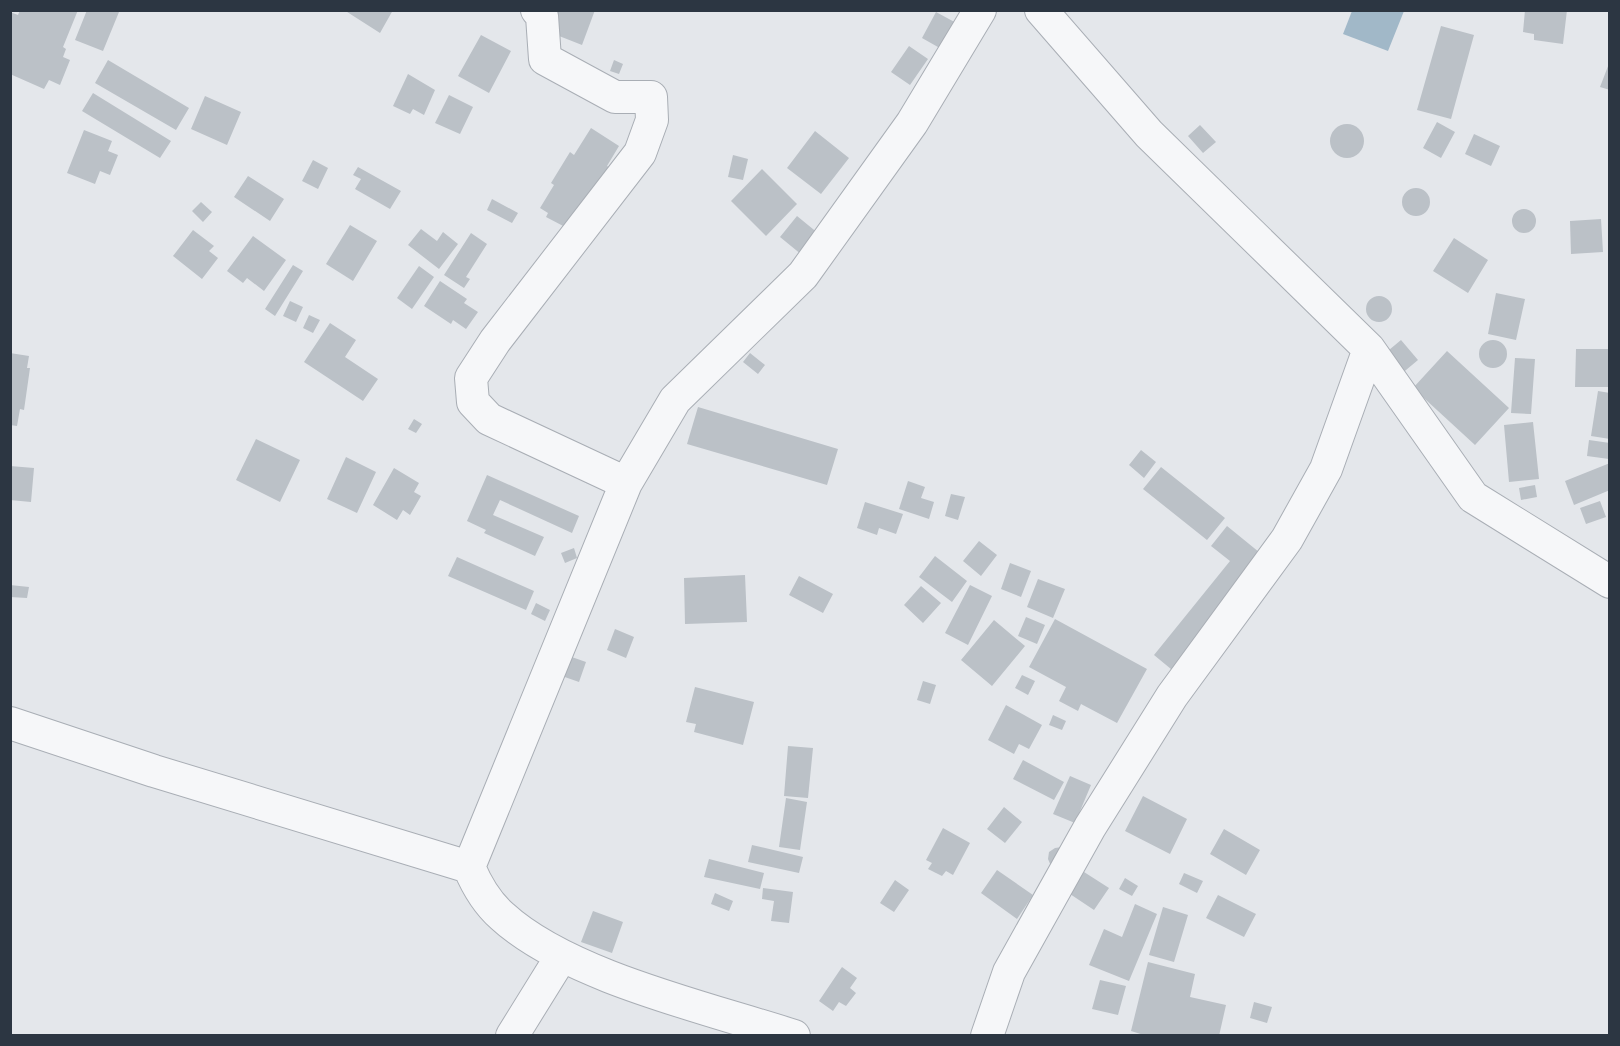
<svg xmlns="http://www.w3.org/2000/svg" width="1620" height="1046" viewBox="0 0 1620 1046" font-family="'Nunito Sans',sans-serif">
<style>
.water{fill:#a1b8c8}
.building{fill:#bbc1c7}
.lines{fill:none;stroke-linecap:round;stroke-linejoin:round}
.minor-casing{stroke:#a9aeb5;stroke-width:34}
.minor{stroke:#f6f7f9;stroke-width:32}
</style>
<rect width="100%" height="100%" fill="#e4e7eb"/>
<!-- water -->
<path class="water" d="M 1352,11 L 1404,11 L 1388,51 L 1343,34 Z"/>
<!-- building -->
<path class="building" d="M 20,10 L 78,10 L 63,47 L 66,49 L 63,57 L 70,60 L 60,85 L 49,80 L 44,89 L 10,74 L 10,12 L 18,15 Z
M 87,10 L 119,12 L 103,51 L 75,40 Z
M 344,10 L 393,10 L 380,33 Z
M 558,10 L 595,10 L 582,45 L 549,32 Z
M 1525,10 L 1567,10 L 1563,44 L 1534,40 L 1534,34 L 1523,32 Z
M 936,12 L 960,25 L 945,51 L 922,38 Z
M 1441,26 L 1474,35 L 1451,119 L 1417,110 Z
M 481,35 L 511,51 L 489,93 L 458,76 Z
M 909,46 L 928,59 L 910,85 L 891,72 Z
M 108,60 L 189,108 L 176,130 L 95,83 Z
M 614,60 L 623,64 L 619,74 L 610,71 Z
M 1610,61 L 1610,90 L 1600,87 Z
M 408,74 L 435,90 L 424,115 L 413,109 L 410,114 L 393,106 Z
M 93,93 L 171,141 L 160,158 L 82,111 Z
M 449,95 L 473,107 L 460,134 L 435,123 Z
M 205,96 L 241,112 L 227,145 L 191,129 Z
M 1437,122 L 1455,132 L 1441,158 L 1423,148 Z
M1330 141a17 17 0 1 1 34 0a17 17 0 1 1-34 0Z
M 1200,125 L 1216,142 L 1203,153 L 1188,136 Z
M 591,128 L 619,146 L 607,166 L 610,168 L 567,228 L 546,217 L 548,213 L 540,208 L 554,185 L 551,183 L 570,152 L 574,155 Z
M 84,130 L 112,141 L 108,151 L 118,155 L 110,175 L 100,171 L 95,184 L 67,173 Z
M 815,131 L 849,158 L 821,194 L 787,168 Z
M 1474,134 L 1500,146 L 1491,166 L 1465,154 Z
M 733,155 L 748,159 L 743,180 L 728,177 Z
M 313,160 L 328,168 L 318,189 L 302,181 Z
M 358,167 L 401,191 L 390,209 L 355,189 L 361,179 L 353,175 Z
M 762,169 L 797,204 L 766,236 L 731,201 Z
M 248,176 L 284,199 L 270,221 L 234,197 Z
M1402 202a14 14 0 1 1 28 0a14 14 0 1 1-28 0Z
M 492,199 L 518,213 L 512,223 L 487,210 Z
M 201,202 L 212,212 L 203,222 L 192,211 Z
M1512 221a12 12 0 1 1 24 0a12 12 0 1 1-24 0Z
M 797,216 L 819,234 L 802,255 L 780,237 Z
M 1601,219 L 1603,252 L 1571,254 L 1570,221 Z
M 350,225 L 377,241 L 353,281 L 326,264 Z
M 421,229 L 437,241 L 443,232 L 458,244 L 439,269 L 408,245 Z
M 193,230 L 214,246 L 209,251 L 218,258 L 202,279 L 173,256 Z
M 471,233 L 487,244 L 466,277 L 470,279 L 464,288 L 444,275 Z
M 253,236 L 286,260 L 264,291 L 247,278 L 243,283 L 227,271 Z
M 1454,238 L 1488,260 L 1468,293 L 1433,271 Z
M 293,265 L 303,271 L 275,316 L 265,309 Z
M 419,266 L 434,277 L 412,309 L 397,298 Z
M 440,281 L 467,299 L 464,303 L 478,312 L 466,329 L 453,320 L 451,324 L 424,306 Z
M 1496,293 L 1525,299 L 1516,340 L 1488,334 Z
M1366 309a13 13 0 1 1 26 0a13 13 0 1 1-26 0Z
M 290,301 L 303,307 L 296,322 L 283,316 Z
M 309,315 L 320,320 L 313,333 L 303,328 Z
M 330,323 L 356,340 L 345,357 L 378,379 L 363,401 L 304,362 Z
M 1401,340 L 1418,360 L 1400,375 L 1383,355 Z
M1479 354a14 14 0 1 1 28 0a14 14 0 1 1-28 0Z
M 1576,349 L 1610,349 L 1610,387 L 1575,387 Z
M 1447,351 L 1509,408 L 1475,445 L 1413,388 Z
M 10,353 L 29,356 L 27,368 L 30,368 L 24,410 L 20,409 L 17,426 L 10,425 Z
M 750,353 L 765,365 L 758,374 L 743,362 Z
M 1515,358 L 1535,359 L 1531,414 L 1511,413 Z
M 1598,391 L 1610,393 L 1610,439 L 1591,436 Z
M 698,407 L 838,449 L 827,485 L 687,444 Z
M 414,419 L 422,424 L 416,433 L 408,429 Z
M 1533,422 L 1539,479 L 1509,482 L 1504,425 Z
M 256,439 L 300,460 L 280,502 L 236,480 Z
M 1589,440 L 1610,443 L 1609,459 L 1587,456 Z
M 1141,450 L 1156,462 L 1144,478 L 1129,465 Z
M 346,457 L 376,472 L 357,513 L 327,499 Z
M 1610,463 L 1610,490 L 1574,505 L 1565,481 Z
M 10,466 L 34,468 L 31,502 L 10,500 Z
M 1161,467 L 1225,518 L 1207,540 L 1143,489 Z
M 394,468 L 419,483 L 414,492 L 421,496 L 410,515 L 403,510 L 397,520 L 373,505 Z
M 487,475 L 579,516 L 572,533 L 500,500 L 493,515 L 544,537 L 535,556 L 484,533 L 486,530 L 467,521 Z
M 908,481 L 925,487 L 921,498 L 934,502 L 929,519 L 899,509 Z
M 1535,485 L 1537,497 L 1521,500 L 1519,488 Z
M 951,494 L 965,497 L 958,520 L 945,516 Z
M 1600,501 L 1606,517 L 1586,524 L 1580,508 Z
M 865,502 L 903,514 L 896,534 L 879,528 L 877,535 L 857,528 Z
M 1227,526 L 1270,561 L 1177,674 L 1154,655 L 1230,561 L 1211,546 Z
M 979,541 L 997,555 L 981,576 L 963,561 Z
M 574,548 L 577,558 L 565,563 L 561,553 Z
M 935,556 L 967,581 L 952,602 L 919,577 Z
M 457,557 L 534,591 L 526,610 L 448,576 Z
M 1010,563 L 1031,571 L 1021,597 L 1001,589 Z
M 745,575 L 747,622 L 685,624 L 684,578 Z
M 799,576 L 833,594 L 823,613 L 789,595 Z
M 1038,579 L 1065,589 L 1053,618 L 1027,607 Z
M 10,585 L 29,587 L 27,598 L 10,597 Z
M 970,585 L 992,596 L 968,645 L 945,633 Z
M 921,586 L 941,603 L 923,623 L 904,605 Z
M 536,603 L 550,610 L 545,621 L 531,614 Z
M 1026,617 L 1045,625 L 1037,644 L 1018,636 Z
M 1055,619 L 1147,669 L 1117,723 L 1081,704 L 1078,711 L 1059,701 L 1066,687 L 1029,667 Z
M 994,620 L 1025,646 L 992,686 L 961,660 Z
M 615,629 L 634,637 L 626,658 L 607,650 Z
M 566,655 L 586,662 L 579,682 L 559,675 Z
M 1022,675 L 1035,681 L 1028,695 L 1015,688 Z
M 923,681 L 936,685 L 930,704 L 917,700 Z
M 695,687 L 754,702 L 743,745 L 694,732 L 696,724 L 686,722 Z
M 1006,705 L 1042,725 L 1029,749 L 1019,744 L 1014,754 L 988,740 Z
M 1053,715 L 1066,721 L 1062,730 L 1049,725 Z
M 788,746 L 813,748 L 808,798 L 784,796 Z
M 1023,760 L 1064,782 L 1054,800 L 1013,779 Z
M 1070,776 L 1091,785 L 1075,823 L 1053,814 Z
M 1143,796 L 1187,819 L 1170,854 L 1125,831 Z
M 786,798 L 807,802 L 800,850 L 779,847 Z
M 1004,807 L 1022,822 L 1005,843 L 987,829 Z
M 943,828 L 970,843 L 953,875 L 946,871 L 942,876 L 928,869 L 932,863 L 926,860 Z
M 1224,829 L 1260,850 L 1246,875 L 1210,854 Z
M 752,845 L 803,857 L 799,873 L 748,862 Z
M 1062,847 L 1051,866 L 1048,859 L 1049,852 L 1055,848 Z
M 709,859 L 764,873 L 760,889 L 704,877 Z
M 997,870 L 1033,895 L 1017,919 L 981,893 Z
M 1084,872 L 1109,888 L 1094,910 L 1070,894 Z
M 1184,873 L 1203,881 L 1197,893 L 1179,884 Z
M 1125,878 L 1138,886 L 1132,896 L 1119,889 Z
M 895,880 L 909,890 L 894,912 L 880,903 Z
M 763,888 L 793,892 L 789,923 L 771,921 L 774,901 L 762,899 Z
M 715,893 L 733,901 L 729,911 L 711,904 Z
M 1218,895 L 1256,914 L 1244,937 L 1206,918 Z
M 1135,904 L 1157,914 L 1129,981 L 1089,965 L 1104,929 L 1122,937 Z
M 1163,907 L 1188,915 L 1174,962 L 1149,955 Z
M 593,911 L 623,922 L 612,953 L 581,942 Z
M 1148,962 L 1195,974 L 1190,997 L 1226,1005 L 1219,1036 L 1147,1036 L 1131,1031 Z
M 842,967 L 857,978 L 850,988 L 856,993 L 846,1006 L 839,1002 L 833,1011 L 819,1001 Z
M 1100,980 L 1126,986 L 1118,1015 L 1092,1009 Z
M 1254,1002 L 1272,1007 L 1267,1023 L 1250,1018 Z"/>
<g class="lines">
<!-- minor casing -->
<g class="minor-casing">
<path id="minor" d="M 537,10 L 542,16 L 545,59 L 615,97 L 651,97 L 652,120 L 640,153 L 495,341 L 471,378 L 473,402 L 489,419 L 626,483
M 1041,10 L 1149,134 L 1369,349 L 1473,497 L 1610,582
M 10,723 L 154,771 L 469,867
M 512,1036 L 561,957
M 794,1036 C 708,1008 567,976 502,916 C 486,902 477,886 469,867 L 626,483 L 675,400 L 803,275 L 912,123 L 980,10
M 987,1036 L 1009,972 L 1090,827 L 1172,696 L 1287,539 L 1326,469 L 1369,349"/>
</g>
<!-- minor -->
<use href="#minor" class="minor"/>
</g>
<!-- border -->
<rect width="1620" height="1046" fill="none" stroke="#2c3642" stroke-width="24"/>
</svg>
